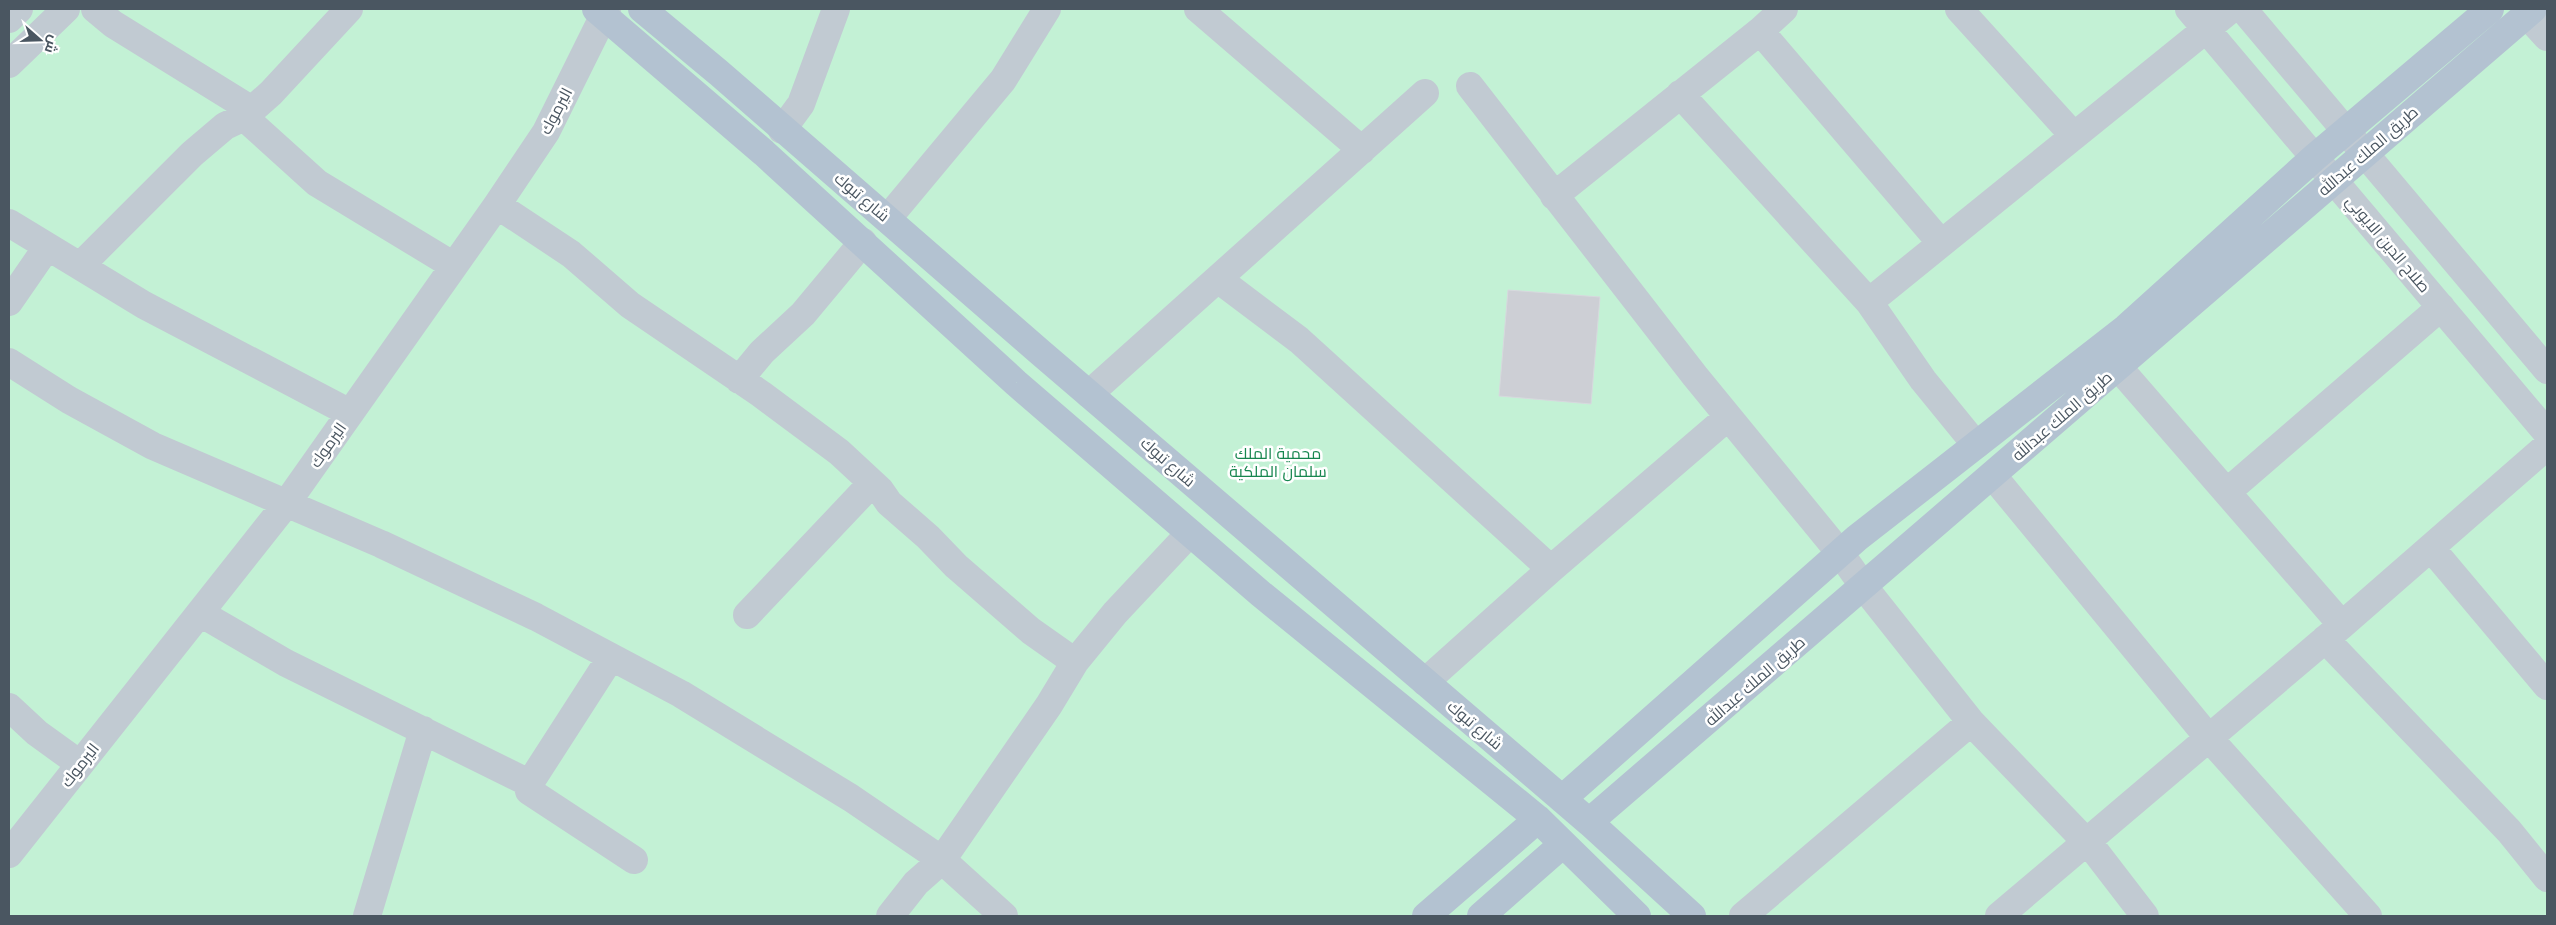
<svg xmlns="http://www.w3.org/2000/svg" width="2556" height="925" viewBox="0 0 2556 925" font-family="'Fira Sans',Cairo,sans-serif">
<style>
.green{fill:#c3f1d5}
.building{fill:#cdcfd5;stroke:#d7d9de}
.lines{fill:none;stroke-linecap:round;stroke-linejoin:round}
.minor{stroke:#c1cad2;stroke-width:28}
.major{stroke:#b3c2d1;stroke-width:28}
.labels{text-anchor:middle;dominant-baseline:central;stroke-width:5;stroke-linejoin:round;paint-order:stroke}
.street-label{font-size:16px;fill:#4a5661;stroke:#fff}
.park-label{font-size:16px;fill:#17864f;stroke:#fff}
</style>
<rect width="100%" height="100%" fill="#f5f3f3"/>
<!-- green -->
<path class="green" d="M 9,9 L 2547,9 L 2547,916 L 9,916 Z"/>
<!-- building -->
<path class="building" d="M 1508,290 L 1600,297 L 1591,404 L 1499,396 Z"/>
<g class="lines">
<!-- minor -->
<path class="minor" d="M 95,9 L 113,24 L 252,110
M 1198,9 L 1362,150
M 1959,9 L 2074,136
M 2189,9 L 2547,433
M 2243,9 L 2547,370
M 2526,14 L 2547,37
M 9,19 L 19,9
M 1760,31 L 1941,243
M 9,64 L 66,9
M 1470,86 L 1695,376 L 1840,553 L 1864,587 L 1971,722 L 2095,851 L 2145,916
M 1680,94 L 1869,302 L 1923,380 L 1976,445
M 244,117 L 317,183 L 454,266
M 782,130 L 801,104 L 836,9
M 1554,196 L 1760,31 L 1784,9
M 497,205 L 571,254 L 630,305 L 761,394 L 839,452 L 880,490 L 889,503 L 928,537 L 956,566 L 1031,631 L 1075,662
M 888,218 L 1003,80 L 1047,9
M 9,223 L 144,305 L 350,413
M 80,266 L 192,154 L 225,126 L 244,117 L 271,93 L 349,9
M 1218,279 L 1299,340 L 1551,569
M 9,302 L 47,247
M 1869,302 L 2231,9
M 9,362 L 69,400 L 153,446 L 381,544 L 536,617 L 681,694 L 851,798 L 942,860 L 1004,916
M 2118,367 L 2342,625
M 739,380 L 762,352 L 803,314 L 863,242
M 1089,394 L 1425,93
M 1993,476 L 2208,737 L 2368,916
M 2227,492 L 2441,307
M 2431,548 L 2547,686
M 200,613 L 286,663 L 527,782 L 529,791 L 634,860
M 747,615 L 872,483
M 2325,639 L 2509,831 L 2547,878
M 1425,682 L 1551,569 L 1728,417
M 9,707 L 37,733 L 80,764
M 528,786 L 611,657
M 9,854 L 286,504 L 497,205 L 546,132 L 607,9
M 367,916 L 423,730
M 890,916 L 916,883 L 942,860 L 1049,705 L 1075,662 L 1115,613 L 1190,533
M 1743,916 L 1971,722
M 1999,916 L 2342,625 L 2547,446"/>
<!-- major -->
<path class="major" d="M 596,9 L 764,153 L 1016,383 L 1261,594 L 1538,819 L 1637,916
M 642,9 L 719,73 L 1041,353 L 1589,822 L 1692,916
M 1562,799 L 1857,538 L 2126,328 L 2315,157 L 2490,9
M 1589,822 L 2533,9
M 1426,916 L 1538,819
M 1481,916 L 1563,844"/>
</g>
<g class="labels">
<!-- street labels -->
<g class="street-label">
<text transform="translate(556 111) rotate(-62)">اليرموك</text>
<text transform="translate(2368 151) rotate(-41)">طريق الملك عبدالله</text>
<text transform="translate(862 197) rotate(40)">شارع تبوك</text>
<text transform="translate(2388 244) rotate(50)">صلاح الدين الايوبي</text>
<text transform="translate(2062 416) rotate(-41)">طريق الملك عبدالله</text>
<text transform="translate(328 445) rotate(-55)">اليرموك</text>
<text transform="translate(1168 462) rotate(41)">شارع تبوك</text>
<text transform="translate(1755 681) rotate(-41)">طريق الملك عبدالله</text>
<text transform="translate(1475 725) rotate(40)">شارع تبوك</text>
<text transform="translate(80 765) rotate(-52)">اليرموك</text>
</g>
<!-- park labels -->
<g class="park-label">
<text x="1278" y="453">محمية الملك<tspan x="1278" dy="18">سلمان الملكية</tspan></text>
</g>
</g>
<!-- border -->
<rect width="2556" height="925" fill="none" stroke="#4a5661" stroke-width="20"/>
<!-- north arrow -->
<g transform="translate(40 40) rotate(110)" stroke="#ffffff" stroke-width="4" paint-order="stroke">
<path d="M0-4L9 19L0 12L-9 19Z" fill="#4a5661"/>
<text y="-8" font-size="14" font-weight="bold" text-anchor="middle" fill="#4a5661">ش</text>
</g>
</svg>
